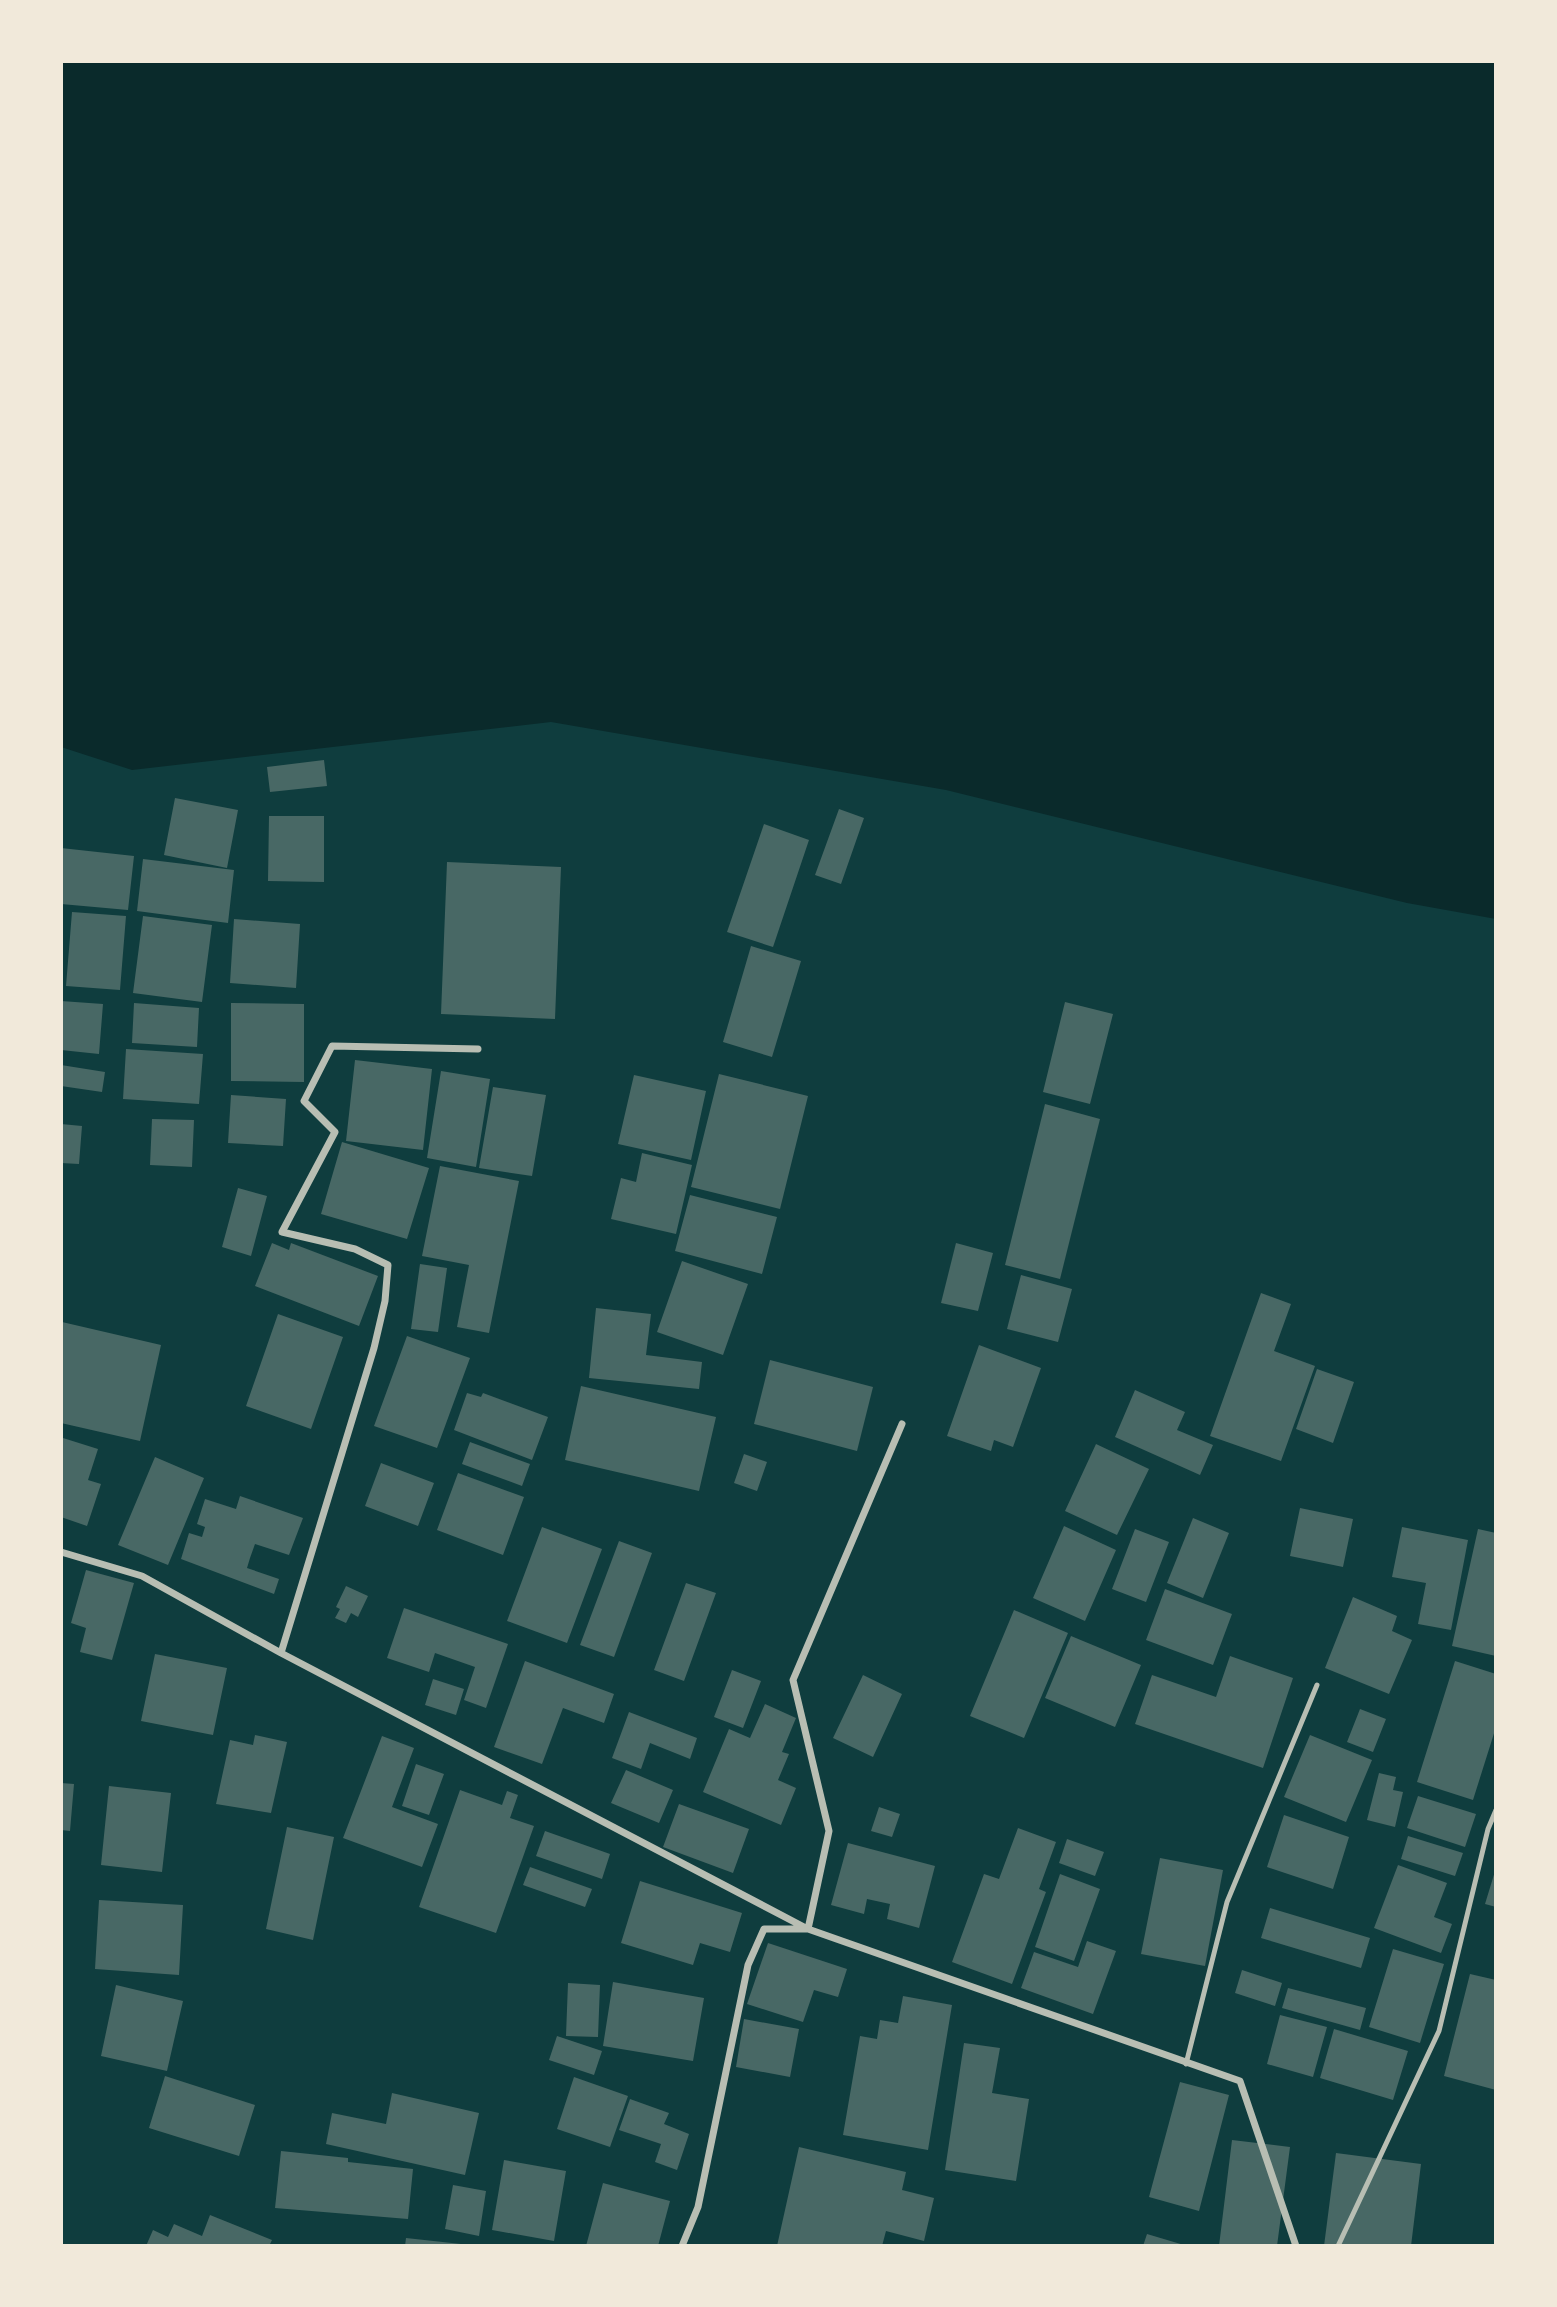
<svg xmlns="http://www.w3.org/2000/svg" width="1557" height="2307" viewBox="0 0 1557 2307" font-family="Helvetica,sans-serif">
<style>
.water{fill:#0a2a2b}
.building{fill:#486865}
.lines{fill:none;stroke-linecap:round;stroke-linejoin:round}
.service{stroke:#b8beb3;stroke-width:5}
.minor{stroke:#b8beb3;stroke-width:7}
</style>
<rect width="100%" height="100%" fill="#0f3d3e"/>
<!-- water -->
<path class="water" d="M 61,61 L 1496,61 L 1496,919 L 1407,903 L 946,790 L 551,722 L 132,770 L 61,747 Z"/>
<!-- building -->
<path class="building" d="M 324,760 L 327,786 L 270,792 L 267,767 Z
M 175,798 L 238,810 L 227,868 L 164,855 Z
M 839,809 L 864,818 L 841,884 L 815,875 Z
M 269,816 L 324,816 L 324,882 L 268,881 Z
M 764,824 L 809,840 L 773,947 L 727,932 Z
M 61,848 L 134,856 L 128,910 L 61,904 Z
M 143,859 L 234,870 L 228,923 L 137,911 Z
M 447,862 L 561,867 L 555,1019 L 441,1014 Z
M 72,912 L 126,916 L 120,990 L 66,986 Z
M 143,916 L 212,925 L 202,1002 L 133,993 Z
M 234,919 L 300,924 L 296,988 L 230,983 Z
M 751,946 L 801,961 L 772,1057 L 723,1042 Z
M 61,1001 L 103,1004 L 99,1054 L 61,1050 Z
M 1065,1002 L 1113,1014 L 1090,1104 L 1043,1092 Z
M 134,1003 L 199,1008 L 197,1047 L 132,1043 Z
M 231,1003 L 304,1004 L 304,1082 L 231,1081 Z
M 126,1049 L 203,1054 L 199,1104 L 123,1099 Z
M 355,1060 L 432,1069 L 423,1150 L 346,1141 Z
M 61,1065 L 105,1072 L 102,1092 L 61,1086 Z
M 441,1071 L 490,1079 L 476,1167 L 427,1158 Z
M 719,1074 L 808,1096 L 780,1209 L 691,1187 Z
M 634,1075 L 706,1091 L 691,1160 L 618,1144 Z
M 493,1087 L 546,1095 L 532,1176 L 479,1168 Z
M 231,1095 L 286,1099 L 283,1146 L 228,1143 Z
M 1045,1104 L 1100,1119 L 1060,1279 L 1005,1265 Z
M 152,1119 L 194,1120 L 192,1167 L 150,1165 Z
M 61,1124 L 82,1126 L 79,1164 L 61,1163 Z
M 342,1142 L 429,1168 L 407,1239 L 321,1214 Z
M 642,1153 L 692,1165 L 676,1234 L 611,1219 L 621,1178 L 636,1182 Z
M 440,1166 L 519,1181 L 489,1333 L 457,1327 L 469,1265 L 422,1256 Z
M 238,1188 L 267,1196 L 251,1256 L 222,1247 Z
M 690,1195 L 777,1217 L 762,1274 L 675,1251 Z
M 272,1243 L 289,1250 L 291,1243 L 378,1276 L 359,1326 L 255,1286 Z
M 956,1243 L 993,1253 L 978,1311 L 941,1303 Z
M 682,1261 L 748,1284 L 723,1355 L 657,1332 Z
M 420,1264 L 447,1268 L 438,1332 L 411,1329 Z
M 1021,1275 L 1072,1289 L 1058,1342 L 1007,1329 Z
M 1261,1293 L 1291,1304 L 1274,1351 L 1315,1366 L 1281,1461 L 1210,1436 Z
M 596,1308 L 651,1314 L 646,1355 L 702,1362 L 699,1389 L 589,1378 Z
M 278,1314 L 343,1337 L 311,1429 L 246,1406 Z
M 62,1322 L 161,1345 L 140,1441 L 61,1423 Z
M 407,1336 L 470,1358 L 437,1448 L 374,1426 Z
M 979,1345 L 1041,1368 L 1013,1447 L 994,1440 L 991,1451 L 947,1436 Z
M 770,1360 L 873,1387 L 857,1451 L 754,1424 Z
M 1317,1369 L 1354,1382 L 1333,1443 L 1296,1429 Z
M 581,1386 L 716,1417 L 699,1491 L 565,1460 Z
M 1135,1390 L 1185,1412 L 1177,1430 L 1213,1445 L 1200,1475 L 1115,1437 Z
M 467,1393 L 481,1397 L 483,1393 L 548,1417 L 532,1460 L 454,1430 Z
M 63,1438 L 98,1449 L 88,1480 L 101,1484 L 87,1526 L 61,1517 Z
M 470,1442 L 530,1464 L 522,1486 L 462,1464 Z
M 1096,1444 L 1149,1469 L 1117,1535 L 1065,1511 Z
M 744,1454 L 767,1462 L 757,1491 L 734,1483 Z
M 155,1457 L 204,1478 L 168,1565 L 118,1545 Z
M 381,1463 L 434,1483 L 418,1526 L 365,1506 Z
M 458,1473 L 524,1497 L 503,1555 L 437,1530 Z
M 240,1496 L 303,1518 L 289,1555 L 255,1544 L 250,1558 L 247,1568 L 279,1579 L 274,1594 L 181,1559 L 189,1533 L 202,1537 L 205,1527 L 197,1524 L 205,1499 L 236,1509 Z
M 1300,1508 L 1353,1519 L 1343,1567 L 1290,1556 Z
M 1193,1518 L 1229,1533 L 1203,1598 L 1167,1583 Z
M 1064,1526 L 1116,1550 L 1085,1621 L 1033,1598 Z
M 542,1527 L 602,1549 L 567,1643 L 507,1621 Z
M 1402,1527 L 1468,1540 L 1451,1630 L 1418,1624 L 1426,1583 L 1392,1577 Z
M 1135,1529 L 1169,1542 L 1146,1602 L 1112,1589 Z
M 1478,1529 L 1496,1533 L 1496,1656 L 1452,1646 Z
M 619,1541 L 652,1553 L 614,1657 L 580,1645 Z
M 86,1570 L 134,1583 L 112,1660 L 80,1652 L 86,1628 L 71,1623 Z
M 686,1583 L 716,1593 L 684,1681 L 654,1670 Z
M 346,1586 L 368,1596 L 358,1617 L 351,1613 L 346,1623 L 335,1618 L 340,1609 L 336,1607 Z
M 1165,1589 L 1232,1614 L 1213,1665 L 1146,1640 Z
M 1353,1597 L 1397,1616 L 1392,1631 L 1412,1640 L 1389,1694 L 1325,1668 Z
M 404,1608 L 508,1644 L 486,1708 L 464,1700 L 475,1667 L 435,1653 L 429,1672 L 387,1658 Z
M 1014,1610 L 1068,1633 L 1024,1738 L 970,1716 Z
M 1071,1636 L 1141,1665 L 1115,1727 L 1045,1698 Z
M 155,1654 L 227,1668 L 213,1735 L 141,1721 Z
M 1230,1656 L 1293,1678 L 1263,1768 L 1135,1724 L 1152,1675 L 1216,1697 Z
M 525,1661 L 614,1694 L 604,1723 L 563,1708 L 542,1764 L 494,1747 Z
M 1455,1661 L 1496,1674 L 1496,1727 L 1473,1800 L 1417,1782 Z
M 732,1670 L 761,1681 L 743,1728 L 714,1717 Z
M 863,1675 L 902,1694 L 873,1757 L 833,1738 Z
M 433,1679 L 464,1689 L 456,1715 L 425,1705 Z
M 765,1704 L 796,1718 L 782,1752 L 789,1754 L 778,1780 L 796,1788 L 781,1825 L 703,1792 L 729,1729 L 750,1738 Z
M 1360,1709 L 1386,1719 L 1373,1752 L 1347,1742 Z
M 629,1712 L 697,1738 L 690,1759 L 650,1743 L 641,1769 L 612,1758 Z
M 255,1735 L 287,1742 L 271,1813 L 216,1804 L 230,1740 L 253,1745 Z
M 1310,1735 L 1372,1760 L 1346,1822 L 1284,1797 Z
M 382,1736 L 414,1748 L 392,1807 L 438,1824 L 422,1867 L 343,1838 Z
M 416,1764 L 444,1774 L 429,1815 L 402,1806 Z
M 626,1770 L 673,1790 L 659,1823 L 611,1803 Z
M 1379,1773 L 1396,1777 L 1393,1790 L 1403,1792 L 1395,1827 L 1367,1820 Z
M 61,1783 L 74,1784 L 70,1831 L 61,1830 Z
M 109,1786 L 171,1793 L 162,1872 L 101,1865 Z
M 460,1790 L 502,1805 L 507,1791 L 518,1795 L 510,1818 L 534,1826 L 496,1933 L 419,1907 Z
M 1418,1796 L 1476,1814 L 1465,1847 L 1407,1828 Z
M 679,1804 L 749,1829 L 733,1873 L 663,1847 Z
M 879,1807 L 900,1814 L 892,1837 L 871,1831 Z
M 1284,1815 L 1349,1837 L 1333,1889 L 1267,1867 Z
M 287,1827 L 334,1837 L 313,1940 L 266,1929 Z
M 1018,1828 L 1056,1842 L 1039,1889 L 1046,1892 L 1012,1984 L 952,1962 L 984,1874 L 999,1879 Z
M 545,1831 L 610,1854 L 602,1879 L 536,1856 Z
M 1408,1836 L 1463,1853 L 1455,1876 L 1401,1859 Z
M 1067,1839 L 1104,1852 L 1095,1876 L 1059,1863 Z
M 848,1843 L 935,1866 L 919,1928 L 887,1919 L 890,1904 L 867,1899 L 864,1914 L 831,1905 Z
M 1160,1858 L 1223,1870 L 1205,1966 L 1141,1954 Z
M 1398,1865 L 1447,1883 L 1434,1917 L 1452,1924 L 1441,1953 L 1374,1928 Z
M 530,1867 L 592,1889 L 585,1907 L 523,1885 Z
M 1496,1868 L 1496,1907 L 1485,1904 Z
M 1060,1874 L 1100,1889 L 1074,1961 L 1035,1947 Z
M 640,1881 L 742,1913 L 730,1952 L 700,1943 L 693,1965 L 621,1943 Z
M 99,1900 L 183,1905 L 179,1975 L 95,1969 Z
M 1270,1908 L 1370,1938 L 1361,1968 L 1261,1938 Z
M 1087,1941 L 1116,1951 L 1093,2014 L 1021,1988 L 1034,1952 L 1078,1967 Z
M 768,1943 L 847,1969 L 838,1997 L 814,1990 L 803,2022 L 747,2004 Z
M 1393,1949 L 1444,1964 L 1420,2043 L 1369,2027 Z
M 1242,1970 L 1282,1983 L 1275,2006 L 1235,1993 Z
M 1470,1974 L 1496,1980 L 1496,2090 L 1444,2076 Z
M 613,1982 L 704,1998 L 693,2061 L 603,2046 Z
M 568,1983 L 600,1985 L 598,2037 L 566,2036 Z
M 116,1985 L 183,2001 L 167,2071 L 101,2056 Z
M 1288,1988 L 1366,2008 L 1360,2030 L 1282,2008 Z
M 903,1996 L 952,2005 L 928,2150 L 843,2135 L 860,2036 L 877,2039 L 880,2020 L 898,2023 Z
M 1280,2015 L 1327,2027 L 1313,2077 L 1267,2064 Z
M 744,2019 L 799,2029 L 790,2077 L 736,2067 Z
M 1334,2029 L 1408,2051 L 1393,2100 L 1320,2078 Z
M 557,2036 L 602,2051 L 594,2075 L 549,2060 Z
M 964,2043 L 1000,2048 L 992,2093 L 1029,2099 L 1016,2181 L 945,2170 Z
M 165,2076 L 255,2105 L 239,2156 L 149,2128 Z
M 574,2077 L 628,2096 L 610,2147 L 557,2129 Z
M 1180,2082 L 1229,2095 L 1199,2211 L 1149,2197 Z
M 392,2093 L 479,2113 L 465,2175 L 326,2144 L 332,2113 L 386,2124 Z
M 630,2099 L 669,2113 L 664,2124 L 689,2134 L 677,2170 L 655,2162 L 661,2144 L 619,2130 Z
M 1232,2140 L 1290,2147 L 1277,2246 L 1219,2246 Z
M 799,2147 L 906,2172 L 902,2190 L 934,2198 L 924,2241 L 886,2231 L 882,2246 L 777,2246 Z
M 281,2151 L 348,2158 L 348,2162 L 413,2169 L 408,2219 L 275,2208 Z
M 1336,2153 L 1421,2164 L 1411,2246 L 1324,2246 Z
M 504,2160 L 566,2171 L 554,2241 L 492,2230 Z
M 603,2183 L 670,2201 L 658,2246 L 586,2246 Z
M 453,2185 L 486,2191 L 479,2236 L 445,2229 Z
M 210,2215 L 272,2240 L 269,2246 L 146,2246 L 153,2230 L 168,2237 L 174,2224 L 202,2236 Z
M 1147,2234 L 1184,2245 L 1184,2246 L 1143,2246 Z
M 406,2238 L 461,2244 L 461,2246 L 405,2246 Z"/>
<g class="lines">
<!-- service -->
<path class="service" d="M 1186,2064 L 1227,1902 L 1317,1685
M 1338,2246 L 1439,2031 L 1488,1829 L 1496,1810"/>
<!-- minor -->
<path class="minor" d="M 61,1552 L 142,1576 L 281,1653 L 804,1927
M 281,1653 L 374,1348 L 385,1301 L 388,1265 L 355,1249 L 282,1232 L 335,1132 L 304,1101 L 332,1046 L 478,1049
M 808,1929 L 829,1831 L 793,1680 L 902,1424
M 682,2246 L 698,2207 L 748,1965 L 764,1929 L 808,1929 L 1240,2081 L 1296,2246"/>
</g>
<!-- border -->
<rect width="1557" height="2307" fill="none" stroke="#f1e9da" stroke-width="126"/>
</svg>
